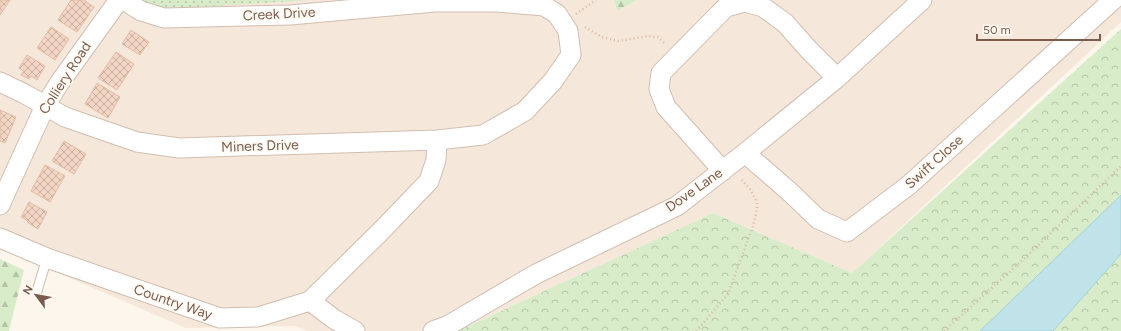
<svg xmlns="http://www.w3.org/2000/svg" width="1121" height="331" viewBox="0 0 1121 331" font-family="Figtree,sans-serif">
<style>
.residential{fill:#f5e8da}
.grass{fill:url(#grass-dots)}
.forest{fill:url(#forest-firs)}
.park{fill:url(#park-crowns)}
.water{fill:#bfe3e8;stroke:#a5d3da}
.building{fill:url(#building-cross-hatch);stroke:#e6bba3}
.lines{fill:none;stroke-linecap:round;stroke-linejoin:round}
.lane-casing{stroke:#d1beb0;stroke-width:11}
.street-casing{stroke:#d1beb0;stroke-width:21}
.path{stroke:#d9b8a5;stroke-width:2.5;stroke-dasharray:1 3;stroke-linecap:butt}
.lane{stroke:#fff;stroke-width:9}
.street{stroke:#fff;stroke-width:19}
.labels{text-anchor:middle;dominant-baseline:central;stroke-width:3.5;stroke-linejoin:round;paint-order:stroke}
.street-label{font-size:14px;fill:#7a5c4d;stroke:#fffaf3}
</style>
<defs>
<pattern id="grass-dots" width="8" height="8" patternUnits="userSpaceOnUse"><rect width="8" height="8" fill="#d8ecc9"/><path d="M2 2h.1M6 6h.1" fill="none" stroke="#b4c2a5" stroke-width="1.8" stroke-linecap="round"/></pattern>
<pattern id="forest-firs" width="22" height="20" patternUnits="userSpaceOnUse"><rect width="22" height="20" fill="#d8ecc9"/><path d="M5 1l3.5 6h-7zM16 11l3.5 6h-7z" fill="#b4c2a5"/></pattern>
<pattern id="park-crowns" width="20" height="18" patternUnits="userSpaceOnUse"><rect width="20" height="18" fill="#d8ecc9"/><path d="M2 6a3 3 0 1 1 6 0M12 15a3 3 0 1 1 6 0" fill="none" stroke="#b4c2a5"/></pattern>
<pattern id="building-cross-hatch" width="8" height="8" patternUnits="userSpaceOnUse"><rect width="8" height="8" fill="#f3d5c3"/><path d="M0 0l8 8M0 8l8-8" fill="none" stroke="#cab0a1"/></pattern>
</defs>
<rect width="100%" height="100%" fill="#fdf6ec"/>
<!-- residential -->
<path class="residential" d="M 0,0 L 614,0 L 617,11 L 637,0 L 1121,0 L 1121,22 L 852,273 L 713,213 L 458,331 L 307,331 L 296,326 L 186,328 L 0,248 Z"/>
<!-- grass -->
<path class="grass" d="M 140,0 L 311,0 L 166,9 L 141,2 Z"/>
<!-- forest -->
<path class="forest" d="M 614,0 L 637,0 L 617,11 Z
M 0,259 L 24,270 L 9,331 L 0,331 Z"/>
<!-- park -->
<path class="park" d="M 1121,29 L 1121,331 L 458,331 L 713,213 L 852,273 Z"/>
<!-- water -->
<path class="water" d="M 1121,195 L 1121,254 L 1053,331 L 980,331 Z"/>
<!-- building -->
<path class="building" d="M 0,0 L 10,0 L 0,15 Z
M 71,0 L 84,0 L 94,7 L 77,32 L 58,20 Z
M 51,27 L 69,39 L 55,60 L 37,48 Z
M 131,30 L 149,42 L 140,55 L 122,44 Z
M 116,52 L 134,64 L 117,90 L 98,78 Z
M 27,55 L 45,66 L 37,80 L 31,76 L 29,79 L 21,75 L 24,71 L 19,68 Z
M 97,83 L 120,97 L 108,118 L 85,104 Z
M 0,110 L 16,117 L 5,143 L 0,141 Z
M 64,141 L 86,154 L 74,174 L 52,161 Z
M 45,165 L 65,176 L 50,202 L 31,191 Z
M 29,202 L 47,212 L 38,229 L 27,222 L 28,221 L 21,217 Z"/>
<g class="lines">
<!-- lane casing -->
<g class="lane-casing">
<path id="lane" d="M 37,291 L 47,258"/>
</g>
<!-- street casing -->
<g class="street-casing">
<path id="street" d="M 0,82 L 25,94 L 65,117 L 137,142 L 179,148 L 437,140 L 483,135 L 525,111 L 553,81 L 571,55 L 568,31 L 557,14 L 544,6 L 497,2 L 435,2 L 290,15 L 164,18 L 141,11 L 124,0
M 745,153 L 791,193 L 818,219 L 847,232 L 909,185 L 1113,0
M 723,171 L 666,107 L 659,89 L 661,73 L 726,7 L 745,2 L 763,7 L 785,23 L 809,50 L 837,78
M 0,205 L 45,106 L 60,82 L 119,0
M 0,238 L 47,258 L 220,318 L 258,317 L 310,301 L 383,229 L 429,181 L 436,160 L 437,140
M 310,301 L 334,319 L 355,331
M 433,331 L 447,326 L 536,274 L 677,206 L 745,153 L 837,78 L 922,0"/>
</g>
<!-- path -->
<path class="path" d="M 576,14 L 596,0
M 585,27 L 602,37 L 618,41 L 648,36 L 658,37 L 665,44
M 696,331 L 700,327 L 728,294 L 753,226 L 757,210 L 757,202 L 750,189 L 740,178
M 944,331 L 1027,256 L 1121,166"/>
<!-- lane -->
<use href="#lane" class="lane"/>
<!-- street -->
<use href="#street" class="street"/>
</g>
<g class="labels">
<!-- street labels -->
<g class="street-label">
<text transform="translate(279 14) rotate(-3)">Creek Drive</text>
<text transform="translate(65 78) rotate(-57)">Colliery Road</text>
<text transform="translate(260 146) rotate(-2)">Miners Drive</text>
<text transform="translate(934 162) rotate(-42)">Swift Close</text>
<text transform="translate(694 190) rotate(-35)">Dove Lane</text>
<text transform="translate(173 302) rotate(19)">Country Way</text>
</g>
</g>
<!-- north arrow -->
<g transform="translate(36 295) rotate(302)" stroke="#fffaf3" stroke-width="3" paint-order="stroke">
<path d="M0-3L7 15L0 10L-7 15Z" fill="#7a5c4d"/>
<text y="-6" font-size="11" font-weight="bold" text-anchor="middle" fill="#7a5c4d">N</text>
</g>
<!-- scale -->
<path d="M977 34v6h123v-6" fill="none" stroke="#7a5c4d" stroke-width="2"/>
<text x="983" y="34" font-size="12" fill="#7a5c4d" stroke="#fffaf3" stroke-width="3" paint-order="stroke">50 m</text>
</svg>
